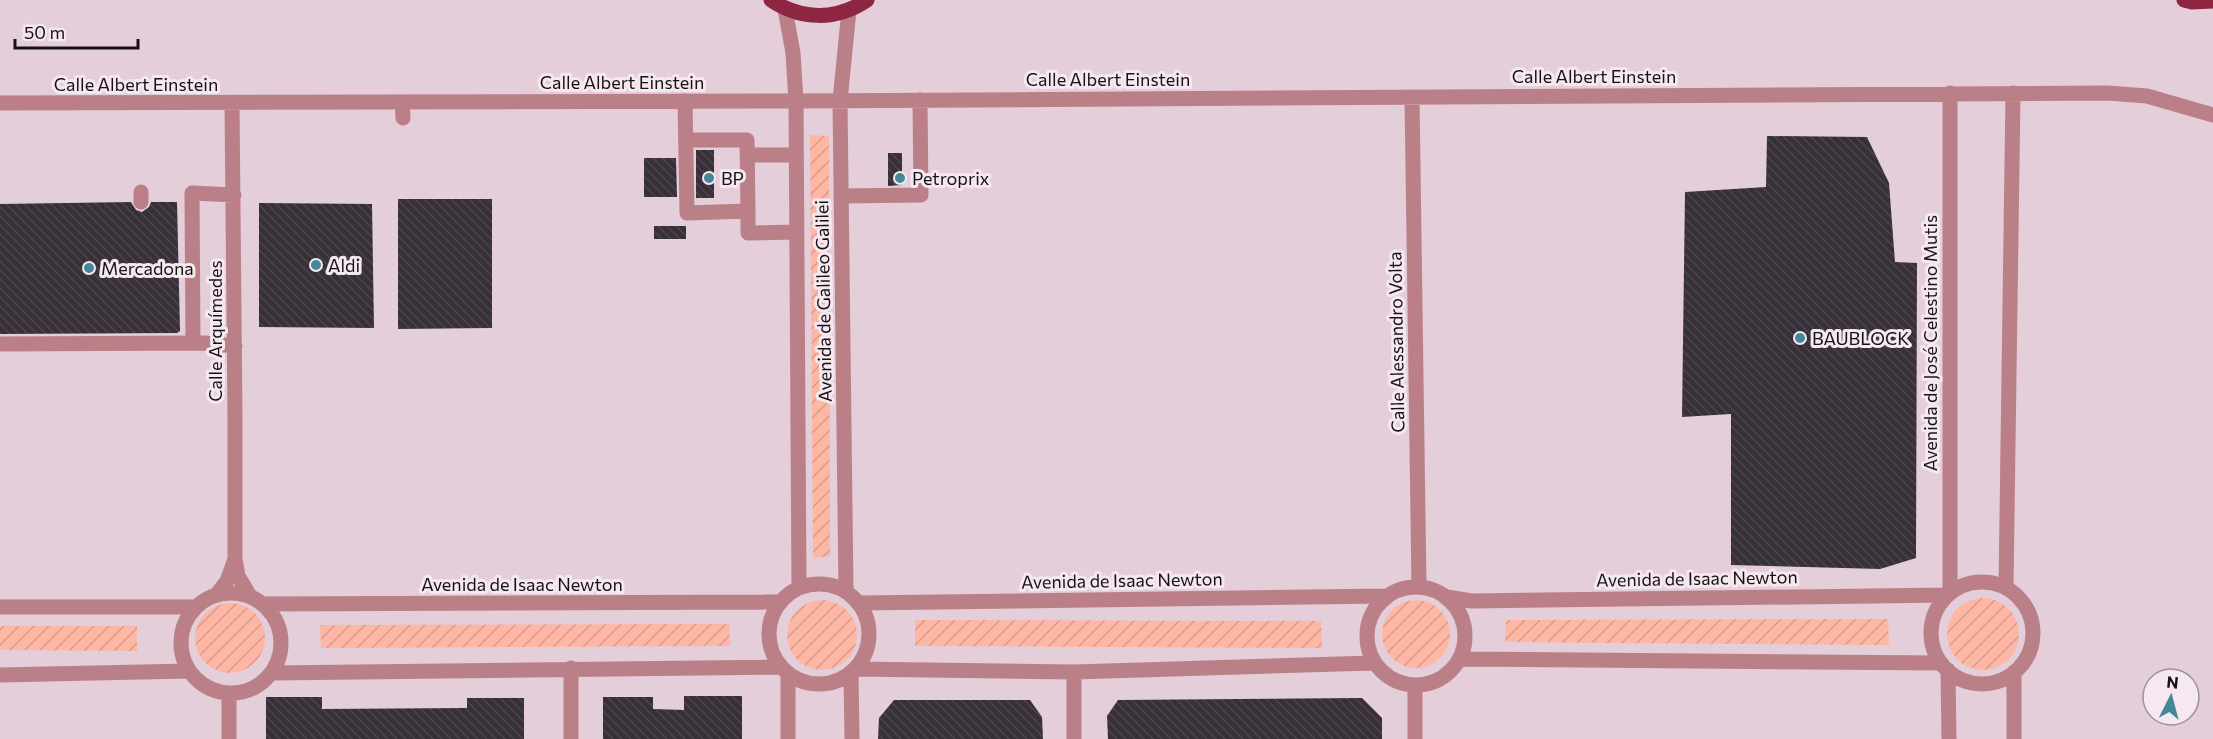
<svg xmlns="http://www.w3.org/2000/svg" width="2213" height="739" viewBox="0 0 2213 739" font-family="Commissioner,sans-serif">
<style>
.built{fill:#e3ced9;fill-rule:evenodd}
.garden{fill:url(#garden-furrows)}
.building{fill:url(#building-back-hatch)}
.lines{fill:none;stroke-linecap:round;stroke-linejoin:round}
.minor{stroke:#bb7f88;stroke-width:15}
.major{stroke:#8f2641;stroke-width:15}
.poi-dot{fill:#458798;stroke:#f6e8f0;stroke-width:2}
.labels{text-anchor:middle;dominant-baseline:central;stroke-width:6;stroke-linejoin:round;paint-order:stroke}
.street-label{font-size:18px;fill:#161214;stroke:#f6e8f0}
.poi-label{font-size:18px;fill:#161214;stroke:#f6e8f0;text-anchor:start}
</style>
<defs>
<pattern id="garden-furrows" width="10" height="10" patternUnits="userSpaceOnUse" patternTransform="scale(1.5)"><rect width="10" height="10" fill="#feb7a4"/><path d="M-1 1l2-2M0 10L10 0M9 11l2-2" fill="none" stroke="#d99c8c"/></pattern>
<pattern id="building-back-hatch" width="6" height="6" patternUnits="userSpaceOnUse" patternTransform="scale(1.5)"><rect width="6" height="6" fill="#373039"/><path d="M-1 5l2 2M0 0l6 6M5-1l2 2" fill="none" stroke="#4a444c"/></pattern>
</defs>
<rect width="100%" height="100%" fill="#e9dbe2"/>
<!-- built -->
<path class="built" d="M 0,0 L 2213,0 L 2213,739 L 0,739 ZM 2153,679 L 2189,679 L 2189,715 L 2153,715 Z"/>
<!-- garden -->
<path class="garden" d="M 810,135 L 829,136 L 830,556 L 813,558 Z
M1947 634a36 36 0 1 1 72 0a36 36 0 1 1-72 0Z
M787 635a35 35 0 1 1 70 0a35 35 0 1 1-70 0Z
M1382 634a34 34 0 1 1 68 0a34 34 0 1 1-68 0Z
M195 638a35 35 0 1 1 70 0a35 35 0 1 1-70 0Z
M 1888,619 L 1889,645 L 1505,642 L 1506,620 Z
M 915,620 L 1321,621 L 1322,648 L 915,646 Z
M 729,624 L 730,646 L 321,648 L 320,625 Z
M 0,626 L 137,626 L 137,651 L 0,650 Z"/>
<!-- building -->
<path class="building" d="M 1767,136 L 1867,137 L 1889,183 L 1895,262 L 1917,263 L 1916,558 L 1880,569 L 1731,565 L 1731,414 L 1682,417 L 1685,192 L 1766,187 Z
M 696,150 L 714,150 L 714,198 L 696,198 Z
M 888,153 L 902,153 L 902,185 L 888,186 Z
M 644,158 L 676,158 L 677,197 L 644,197 Z
M 398,199 L 492,199 L 492,328 L 398,329 Z
M 131,202 L 136,210 L 142,212 L 149,207 L 151,202 L 177,202 L 180,331 L 177,333 L 0,334 L 0,204 Z
M 259,203 L 372,204 L 374,328 L 259,327 Z
M 654,226 L 686,226 L 686,239 L 654,239 Z
M 684,696 L 742,696 L 742,739 L 603,739 L 603,697 L 653,697 L 653,709 L 684,710 Z
M 266,697 L 322,697 L 322,709 L 467,708 L 467,698 L 524,698 L 524,739 L 266,739 Z
M 1362,698 L 1382,718 L 1382,739 L 1108,739 L 1107,716 L 1118,700 Z
M 894,700 L 1030,700 L 1042,717 L 1043,739 L 878,739 L 879,718 Z"/>
<g class="lines">
<!-- minor -->
<path class="minor" d="M 785,9 L 793,53 L 796,101 L 799,588
M 1950,93 L 1950,593
M 1412,97 L 1419,587
M 685,101 L 687,213 L 748,211 L 747,140 L 686,140
M 402,102 L 403,118
M 0,103 L 796,101 L 2107,93 L 2147,96 L 2213,115
M 232,103 L 235,418 L 235,559
M 747,155 L 796,155
M 141,192 L 141,202
M 841,196 L 921,195 L 920,100
M 748,211 L 748,233 L 797,232
M 193,343 L 192,193 L 234,195
M 0,344 L 205,343 L 235,346
M1931 633a51 51 0 1 1 102 0a51 51 0 1 1-102 0Z
M769 634a50 50 0 1 1 100 0a50 50 0 1 1-100 0Z
M1367 636a49 49 0 1 1 98 0a49 49 0 1 1-98 0Z
M 2006,587 L 2013,93
M 846,591 L 840,101 L 849,10
M181 643a50 50 0 1 1 100 0a50 50 0 1 1-100 0Z
M 217,594 L 227,581 L 235,559 L 238,576 L 250,596
M 1447,597 L 1472,601 L 1947,595
M 859,603 L 1386,596
M 263,604 L 780,602
M 0,607 L 195,607
M 1459,659 L 1941,663
M 571,668 L 571,739
M 856,669 L 1074,672 L 1374,663
M 1948,670 L 1949,739
M 2014,672 L 2014,739
M 272,673 L 780,667
M 851,673 L 852,739
M 788,674 L 788,739
M 0,675 L 189,671
M 1415,685 L 1415,739
M 229,693 L 229,739
M 1074,739 L 1074,672"/>
<!-- major -->
<path class="major" d="M 771,0 C 801,20 836,21 867,0
M 2184,0 L 2192,2 L 2213,1"/>
</g>
<!-- markers -->
<g class="poi-dot">
<circle cx="709" cy="178" r="6"/>
<circle cx="900" cy="178" r="6"/>
<circle cx="316" cy="265" r="6"/>
<circle cx="89" cy="268" r="6"/>
<circle cx="1800" cy="338" r="6"/>
</g>
<g class="labels">
<!-- street labels -->
<g class="street-label">
<text x="1594" y="76">Calle Albert Einstein</text>
<text x="1108" y="79">Calle Albert Einstein</text>
<text x="622" y="82">Calle Albert Einstein</text>
<text x="136" y="84">Calle Albert Einstein</text>
<text transform="translate(823 301) rotate(-91)">Avenida de Galileo Galilei</text>
<text transform="translate(215 331) rotate(-90)">Calle Arquímedes</text>
<text transform="translate(1396 342) rotate(-91)">Calle Alessandro Volta</text>
<text transform="translate(1930 343) rotate(-90)">Avenida de José Celestino Mutis</text>
<text transform="translate(1697 578) rotate(-1)">Avenida de Isaac Newton</text>
<text transform="translate(1122 580) rotate(-1)">Avenida de Isaac Newton</text>
<text x="522" y="584">Avenida de Isaac Newton</text>
</g>
<!-- poi labels -->
<g class="poi-label">
<text x="721" y="178">BP</text>
<text x="912" y="178">Petroprix</text>
<text x="328" y="265">Aldi</text>
<text x="101" y="268">Mercadona</text>
<text x="1812" y="338">BAUBLOCK</text>
</g>
</g>
<!-- north arrow -->
<g transform="translate(2171 697) rotate(6)"><circle r="28" fill="#f6e8f0" stroke="#9c9298" stroke-width="1.5"/>
<path d="M0-4.5L10 22L0 15L-10 22Z" fill="#458798"/>
<text y="-9" font-size="16" font-weight="bold" text-anchor="middle" fill="#161214">N</text>
</g>
<!-- scale -->
<path d="M15 39v9h123v-9" fill="none" stroke="#161214" stroke-width="3"/>
<text x="24" y="39" font-size="18" fill="#161214" stroke="#f6e8f0" stroke-width="4.5" paint-order="stroke">50 m</text>
</svg>
